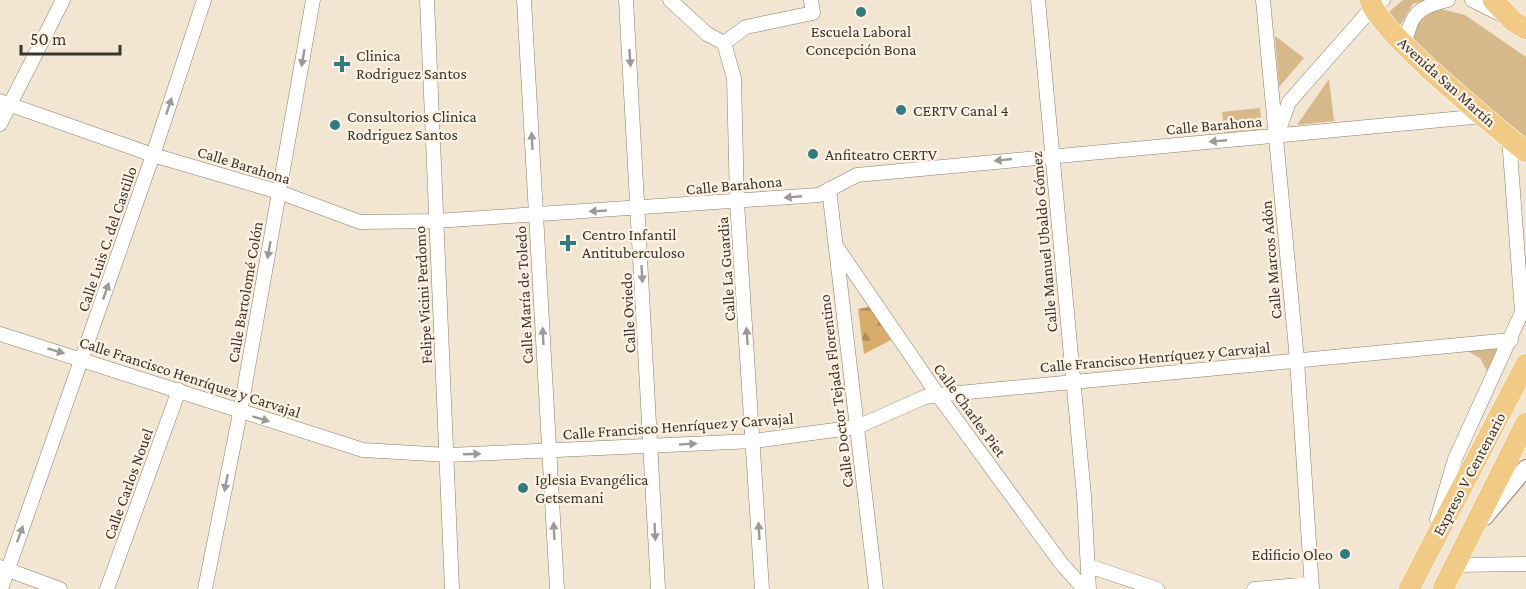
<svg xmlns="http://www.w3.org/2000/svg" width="1526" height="589" viewBox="0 0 1526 589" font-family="'Crimson Pro',serif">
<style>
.green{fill:#d7b88a}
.forest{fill:url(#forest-firs)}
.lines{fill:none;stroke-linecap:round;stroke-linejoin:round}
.minor-casing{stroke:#8a7e6c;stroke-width:15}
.tertiary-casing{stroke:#8a7e6c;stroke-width:18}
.primary-casing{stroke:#fff;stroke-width:22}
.minor{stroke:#fff;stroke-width:14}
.tertiary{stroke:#fff;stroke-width:16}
.primary{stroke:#f1ca86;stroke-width:21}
.oneway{fill:#9c9a96}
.poi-dot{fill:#327b80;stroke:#fdf2e3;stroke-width:2}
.labels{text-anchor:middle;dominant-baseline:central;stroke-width:4.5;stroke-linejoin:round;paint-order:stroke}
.poi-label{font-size:16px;fill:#3a352d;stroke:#fdf2e3;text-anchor:start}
.street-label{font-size:16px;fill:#3a352d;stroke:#fdf2e3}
</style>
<defs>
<pattern id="forest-firs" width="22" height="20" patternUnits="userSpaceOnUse" patternTransform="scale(1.5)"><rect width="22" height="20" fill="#d8ad6b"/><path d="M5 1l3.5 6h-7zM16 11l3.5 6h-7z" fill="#b08e58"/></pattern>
</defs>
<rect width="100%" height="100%" fill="#f2e5d1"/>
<!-- green -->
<path class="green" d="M 1403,0 L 1426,0 L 1413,4 L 1398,29 L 1383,17 Z
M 1437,8 L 1465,15 L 1526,57 L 1526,149 L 1414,48 C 1412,27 1420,19 1437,8 Z
M 1275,36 L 1304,58 L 1279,87 Z
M 1329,79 L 1334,121 L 1297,125 Z
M 1260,108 L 1262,129 L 1224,133 L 1222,112 Z
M 1503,345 L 1489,375 L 1480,358 L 1462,348 Z"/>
<!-- forest -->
<path class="forest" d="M 869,307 L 891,340 L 864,354 L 858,309 Z"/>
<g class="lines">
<!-- minor casing -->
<g class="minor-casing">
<path id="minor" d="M 427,0 L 452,589
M 524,0 L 557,589
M 626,0 L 658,589
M 670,0 L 707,34 L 724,43
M 1038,0 L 1084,496 L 1089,589
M 1263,0 L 1297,360 L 1312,589
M 1472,0 L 1502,15
M 724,43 L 734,78 L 737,202 L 762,589
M 724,43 L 746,27 L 813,13 L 811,0
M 1405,46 C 1410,15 1417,7 1448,0
M 0,101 L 153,155 L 279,192 L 360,222 L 436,221 L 819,195 L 857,175 L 1484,116
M 0,124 L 63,0
M 1278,132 L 1289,102 L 1372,8 L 1383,0
M 829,189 L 876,589
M 836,246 L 938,395 L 1061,563 L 1084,589
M 0,334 L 363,450 L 448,455 L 754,441 L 857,427 L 925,397 L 938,395 L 1511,340
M 1437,520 L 1455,459 L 1522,312 L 1509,138
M 1456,565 L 1526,564
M 1089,566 L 1157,589
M 0,567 L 60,589
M 1,589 L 153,155 L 204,0
M 107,589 L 179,390
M 205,589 L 240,413 L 313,0
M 1254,589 L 1311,584"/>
</g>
<!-- tertiary casing -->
<g class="tertiary-casing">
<path id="tertiary" d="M 1485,517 L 1526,468"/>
</g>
<!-- primary casing -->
<g class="primary-casing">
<path id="primary" d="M 1370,0 C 1378,32 1495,126 1526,152
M 1493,0 L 1514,22 L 1526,29
M 1409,589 L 1526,364
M 1443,589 L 1526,423"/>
</g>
<!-- minor -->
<use href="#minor" class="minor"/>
<!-- tertiary -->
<use href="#tertiary" class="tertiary"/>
<!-- primary -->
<use href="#primary" class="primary"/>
</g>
<!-- one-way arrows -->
<defs><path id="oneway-solid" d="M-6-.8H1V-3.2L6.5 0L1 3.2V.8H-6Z" transform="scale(1.5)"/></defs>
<g class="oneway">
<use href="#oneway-solid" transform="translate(303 58) rotate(100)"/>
<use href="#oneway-solid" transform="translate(630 58) rotate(86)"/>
<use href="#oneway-solid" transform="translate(169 106) rotate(-72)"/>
<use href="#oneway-solid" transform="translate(532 141) rotate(-93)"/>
<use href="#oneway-solid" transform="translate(1218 141) rotate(175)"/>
<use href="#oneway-solid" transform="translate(1003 160) rotate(174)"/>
<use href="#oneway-solid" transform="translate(793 197) rotate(175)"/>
<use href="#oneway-solid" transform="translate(598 211) rotate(177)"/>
<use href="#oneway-solid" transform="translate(269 250) rotate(100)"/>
<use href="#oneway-solid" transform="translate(642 274) rotate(87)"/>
<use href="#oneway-solid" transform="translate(106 291) rotate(-71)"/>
<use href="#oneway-solid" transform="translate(543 336) rotate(-93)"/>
<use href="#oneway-solid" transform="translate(747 336) rotate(-94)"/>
<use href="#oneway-solid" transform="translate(56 351) rotate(17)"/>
<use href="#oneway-solid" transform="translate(261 419) rotate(17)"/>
<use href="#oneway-solid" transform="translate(688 444) rotate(-3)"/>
<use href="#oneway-solid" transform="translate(472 454) rotate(-2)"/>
<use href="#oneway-solid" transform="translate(226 483) rotate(101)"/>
<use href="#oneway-solid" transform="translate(554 531) rotate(-93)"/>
<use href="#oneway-solid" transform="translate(759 531) rotate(-93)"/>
<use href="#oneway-solid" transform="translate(655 532) rotate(87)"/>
<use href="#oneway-solid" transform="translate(20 534) rotate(-70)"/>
</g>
<!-- markers -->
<g class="poi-dot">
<circle cx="861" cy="12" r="6"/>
<path d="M339 55h6v6h6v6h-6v6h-6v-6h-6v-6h6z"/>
<circle cx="901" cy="110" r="6"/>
<circle cx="335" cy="125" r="6"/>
<circle cx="813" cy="154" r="6"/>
<path d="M565 234h6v6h6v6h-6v6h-6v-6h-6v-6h6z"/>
<circle cx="523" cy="488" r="6"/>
<circle cx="1345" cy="554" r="6"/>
</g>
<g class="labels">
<!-- poi labels -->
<g class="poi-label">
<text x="861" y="31" text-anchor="middle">Escuela Laboral<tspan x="861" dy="18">Concepción Bona</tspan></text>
<text x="356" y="55">Clinica<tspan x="356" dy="18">Rodriguez Santos</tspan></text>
<text x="913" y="110">CERTV Canal 4</text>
<text x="347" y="116">Consultorios Clinica<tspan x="347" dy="18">Rodriguez Santos</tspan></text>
<text x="825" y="154">Anfiteatro CERTV</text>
<text x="582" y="234">Centro Infantil<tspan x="582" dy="18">Antituberculoso</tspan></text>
<text x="535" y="479">Iglesia Evangélica<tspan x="535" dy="18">Getsemani</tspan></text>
<text x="1333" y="554" text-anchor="end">Edificio Oleo</text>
</g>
<!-- street labels -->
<g class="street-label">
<text transform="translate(1447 82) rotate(42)">Avenida San Martín</text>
<text transform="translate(1214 125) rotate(-5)">Calle Barahona</text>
<text transform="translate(244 165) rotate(17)">Calle Barahona</text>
<text transform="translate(734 185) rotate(-5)">Calle Barahona</text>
<text transform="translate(107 239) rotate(-71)">Calle Luis C. del Castillo</text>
<text transform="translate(1044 242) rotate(-95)">Calle Manuel Ubaldo Gómez</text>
<text transform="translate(1271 260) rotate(-95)">Calle Marcos Adón</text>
<text transform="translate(726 269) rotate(-94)">Calle La Guardia</text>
<text transform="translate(245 292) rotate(-80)">Calle Bartolomé Colón</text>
<text transform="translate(423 295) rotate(-93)">Felipe Vicini Perdomo</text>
<text transform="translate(524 295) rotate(-93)">Calle María de Toledo</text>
<text transform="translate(628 313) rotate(-93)">Calle Oviedo</text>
<text transform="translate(1155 357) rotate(-5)">Calle Francisco Henríquez y Carvajal</text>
<text transform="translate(190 377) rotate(18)">Calle Francisco Henríquez y Carvajal</text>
<text transform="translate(836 391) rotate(-97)">Calle Doctor Tejada Florentino</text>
<text transform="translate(970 410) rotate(54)">Calle Charles Piet</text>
<text transform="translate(678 426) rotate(-4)">Calle Francisco Henríquez y Carvajal</text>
<text transform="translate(1469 474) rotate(-62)">Expreso V Centenario</text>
<text transform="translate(128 484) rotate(-70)">Calle Carlos Nouel</text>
</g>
</g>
<!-- scale -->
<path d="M21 45v9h99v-9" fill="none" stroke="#3a352d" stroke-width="3"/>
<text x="30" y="45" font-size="18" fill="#3a352d" stroke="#fdf2e3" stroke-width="4.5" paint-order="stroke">50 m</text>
</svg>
